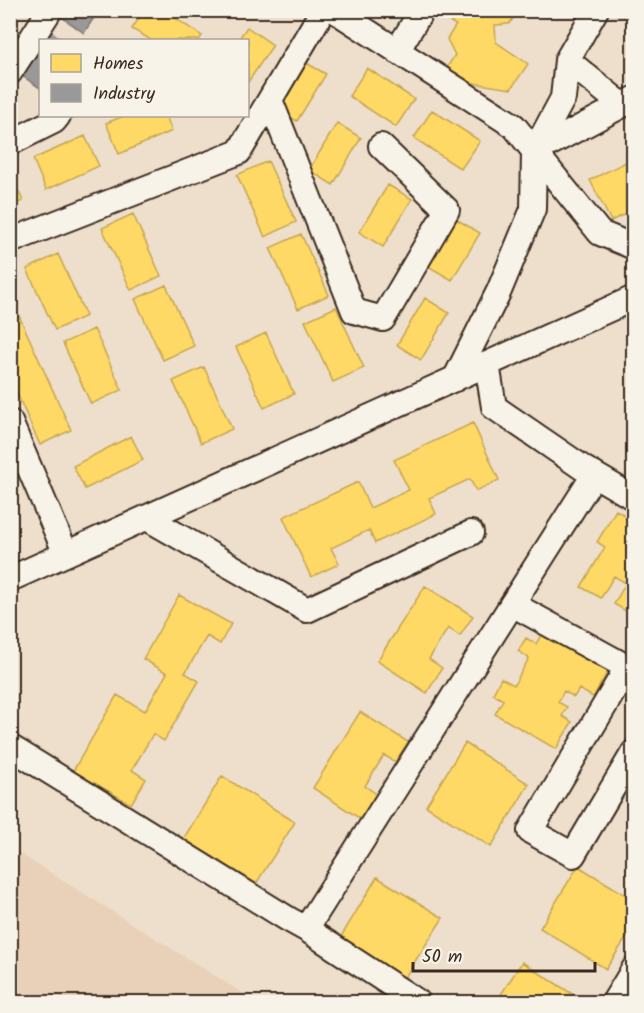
<svg xmlns="http://www.w3.org/2000/svg" width="644" height="1013" viewBox="0 0 644 1013" font-family="Kalam,sans-serif">
<style>
.built{fill:#e8d1b8}
.homes{fill:#ffd966;stroke:#c4a450;stroke-width:1.5}
.industry{fill:#999;stroke:#7d7874;stroke-width:1.5}
.lines{fill:none;stroke-linecap:round;stroke-linejoin:round}
.minor-casing{stroke:#3b2a1e;stroke-width:28}
.minor{stroke:#f7f3e8;stroke-width:24}
</style>
<rect width="100%" height="100%" fill="#eedfcc"/>
<filter id="ink" filterUnits="userSpaceOnUse"><feTurbulence type="fractalNoise" baseFrequency=".0167" numOctaves="2"/><feDisplacementMap in="SourceGraphic" scale="12" xChannelSelector="R" yChannelSelector="G"/><feConvolveMatrix kernelMatrix="1 2 1 2 8 2 1 2 1" color-interpolation-filters="sRGB"/></filter>
<g filter="url(#ink)">
<!-- built -->
<path class="built" d="M 10,848 L 11,848 L 257,1002 L 11,1002 Z"/>
<!-- homes -->
<path class="homes" d="M 144,10 L 163,10 L 202,36 L 199,40 L 151,40 L 132,29 Z
M 453,10 L 518,12 L 509,24 L 495,25 L 496,42 L 528,64 L 511,89 L 467,82 L 446,69 L 455,55 L 447,39 L 456,25 L 447,20 Z
M 247,27 L 273,45 L 248,82 L 248,40 L 238,40 Z
M 301,60 L 326,74 L 297,121 L 273,107 Z
M 367,68 L 414,99 L 396,127 L 349,96 Z
M 432,110 L 480,141 L 461,169 L 414,138 Z
M 124,116 L 166,116 L 172,131 L 119,154 L 106,123 Z
M 337,123 L 361,138 L 333,185 L 309,170 Z
M 85,136 L 99,166 L 46,190 L 33,159 Z
M 634,158 L 634,219 L 623,215 L 611,221 L 590,180 Z
M 268,161 L 296,222 L 265,237 L 237,175 Z
M 10,172 L 23,201 L 10,206 Z
M 388,185 L 412,199 L 383,247 L 359,232 Z
M 133,214 L 161,276 L 131,290 L 102,228 Z
M 456,219 L 480,233 L 452,280 L 428,266 Z
M 301,234 L 329,295 L 298,309 L 270,248 Z
M 58,254 L 86,316 L 55,330 L 27,269 Z
M 166,285 L 194,346 L 163,360 L 135,299 Z
M 10,296 L 71,430 L 40,445 L 10,378 Z
M 425,298 L 449,313 L 421,360 L 397,345 Z
M 336,307 L 364,368 L 333,382 L 305,321 Z
M 94,329 L 122,390 L 91,404 L 63,343 Z
M 266,333 L 294,394 L 264,408 L 236,347 Z
M 204,367 L 232,429 L 201,443 L 173,381 Z
M 473,423 L 499,480 L 476,491 L 470,479 L 429,498 L 436,514 L 375,543 L 369,530 L 331,548 L 339,564 L 311,577 L 283,517 L 358,482 L 370,508 L 409,490 L 394,460 Z
M 131,436 L 143,460 L 85,489 L 73,466 Z
M 10,456 L 16,467 L 10,470 Z
M 616,510 L 634,521 L 634,616 L 614,604 L 626,583 L 614,576 L 601,598 L 581,587 L 605,547 L 597,542 Z
M 425,586 L 473,616 L 460,636 L 448,628 L 429,659 L 442,668 L 427,693 L 377,661 Z
M 179,595 L 231,624 L 220,644 L 207,636 L 185,673 L 199,681 L 164,741 L 153,734 L 132,770 L 146,779 L 131,804 L 73,771 L 117,695 L 145,711 L 167,673 L 143,659 Z
M 542,633 L 608,671 L 593,697 L 579,689 L 574,697 L 564,691 L 558,702 L 567,707 L 562,716 L 572,722 L 556,749 L 495,714 L 503,700 L 493,694 L 501,678 L 514,685 L 529,658 L 518,651 L 526,638 L 536,644 Z
M 360,712 L 408,742 L 395,762 L 384,755 L 365,786 L 378,795 L 362,820 L 313,788 Z
M 465,743 L 529,784 L 491,847 L 426,806 Z
M 222,776 L 295,822 L 254,887 L 182,841 Z
M 578,866 L 634,900 L 634,926 L 606,969 L 540,928 Z
M 377,877 L 443,918 L 403,980 L 339,940 Z
M 522,962 L 585,1002 L 496,1002 Z"/>
<!-- industry -->
<path class="industry" d="M 62,10 L 99,10 L 84,33 L 59,15 Z
M 51,32 L 63,40 L 45,40 Z
M 40,47 L 40,88 L 21,75 Z"/>
<g class="lines">
<!-- minor casing -->
<g class="minor-casing">
<path id="minor" d="M 334,10 L 514,126 L 600,233 L 634,247
M 596,10 L 567,60 L 622,105
M 397,51 L 422,10
M 10,72 L 50,10
M 270,100 L 354,311 L 383,319 L 447,210 L 381,146
M 10,143 L 54,121 L 58,116
M 534,152 L 563,98 L 567,60
M 10,241 L 239,152 L 323,10
M 487,364 L 494,407 L 583,468 L 634,498
M 455,379 L 499,291 L 533,209 L 534,152 L 634,99
M 10,422 L 66,554
M 147,518 L 307,610 L 471,533
M 10,579 L 634,298
M 512,604 L 634,671
M 627,668 L 530,831 L 573,855 L 634,752
M 10,747 L 288,919 L 306,929 L 418,1002
M 306,929 L 594,475
M 614,1002 L 634,969"/>
</g>
<!-- minor -->
<use href="#minor" class="minor"/>
</g>
</g>
<!-- margin -->
<rect width="644" height="1013" fill="none" stroke="#f7f3e8" stroke-width="36"/>
<rect x="18" y="18" width="608" height="977" fill="none" stroke="#3b2a1e" stroke-width="2" filter="url(#ink)"/>
<!-- legend -->
<rect x="39" y="39" width="210" height="78" fill="#f7f3e8" stroke="#aca397" stroke-width="1.5"/>
<rect x="51" y="54" width="30" height="18" fill="#ffd966" stroke="#aca397" stroke-width="1.5"/>
<text x="93" y="69" font-size="18" fill="#3b2a1e">Homes</text>
<rect x="51" y="84" width="30" height="18" fill="#999999" stroke="#aca397" stroke-width="1.5"/>
<text x="93" y="99" font-size="18" fill="#3b2a1e">Industry</text>
<!-- scale -->
<path d="M413 962v9h182v-9" fill="none" stroke="#3b2a1e" stroke-width="3"/>
<text x="422" y="962" font-size="18" fill="#3b2a1e" stroke="#f7f3e8" stroke-width="4.5" paint-order="stroke">50 m</text>
</svg>
